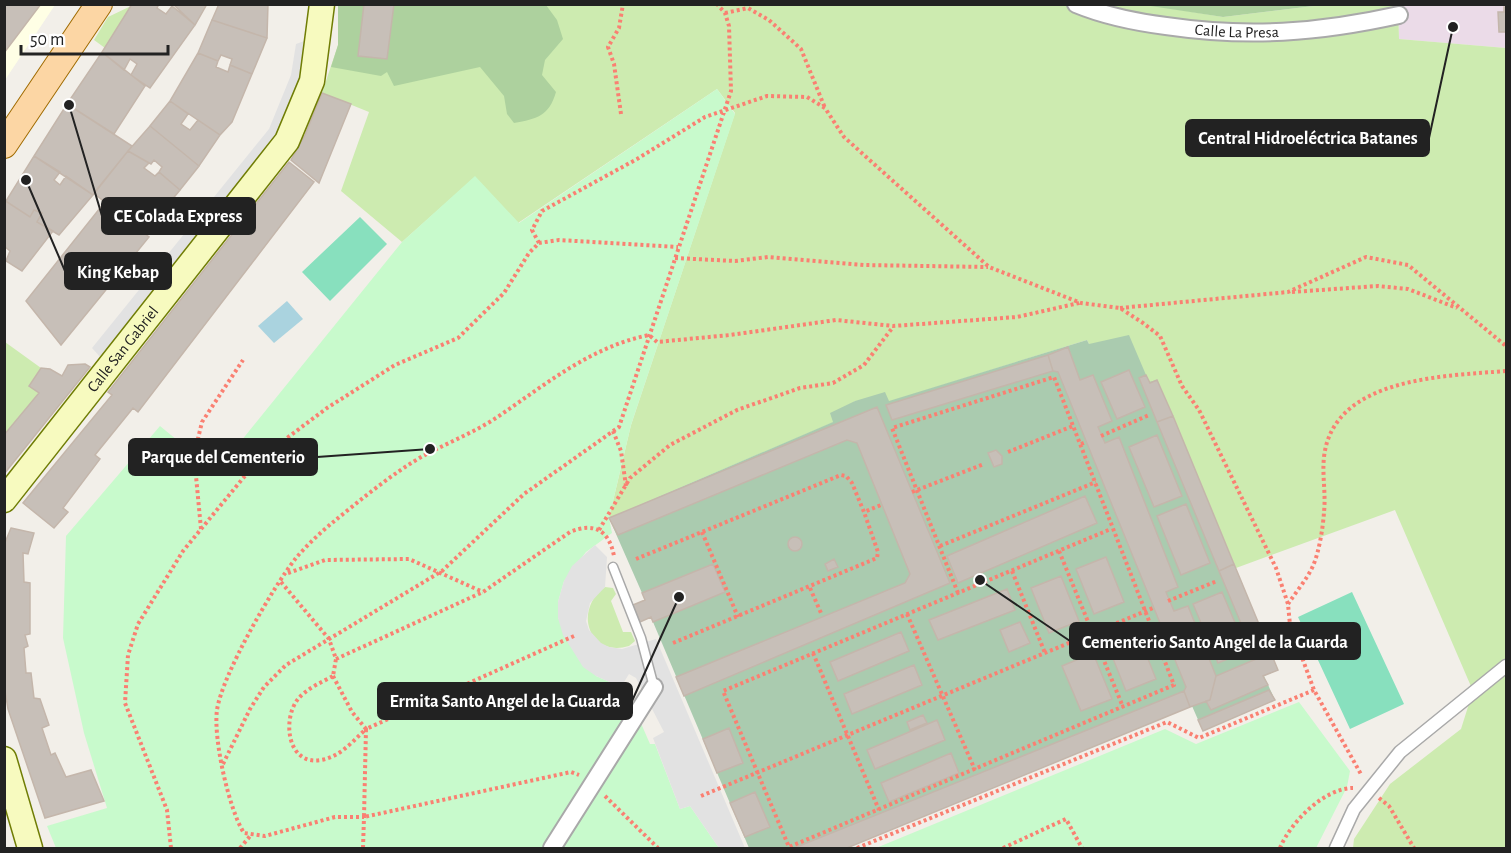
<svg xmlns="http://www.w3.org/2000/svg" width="1511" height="853" viewBox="0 0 1511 853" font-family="'Alegreya Sans',sans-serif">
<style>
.industrial{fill:#ebdbe8}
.education{fill:#ffffe5}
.grass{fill:#cdebb0}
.forest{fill:#add19e}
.cemetery{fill:#aacbaf}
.park{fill:#c8facc}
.pitch{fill:#88e0be}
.parking{fill:#e2e2e2}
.water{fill:#aad3df}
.building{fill:#c7bfb8;stroke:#c4b6ab;stroke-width:1.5}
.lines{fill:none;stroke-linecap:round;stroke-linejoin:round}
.service-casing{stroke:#a9a9a9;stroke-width:11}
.pedestrian-casing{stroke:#a9a9a9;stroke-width:15}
.minor-casing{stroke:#a9a9a9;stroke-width:20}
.secondary-casing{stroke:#707d05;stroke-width:27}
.primary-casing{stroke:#a06b00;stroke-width:28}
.path{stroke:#fa8072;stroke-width:4;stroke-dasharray:3 3;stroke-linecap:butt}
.service{stroke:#fff;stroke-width:8}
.pedestrian{stroke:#fff;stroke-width:12}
.minor{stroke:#fff;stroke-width:16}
.secondary{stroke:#f7fabf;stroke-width:24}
.primary{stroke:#fcd6a4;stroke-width:26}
.labels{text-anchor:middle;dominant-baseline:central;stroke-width:4.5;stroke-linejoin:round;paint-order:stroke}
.street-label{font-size:16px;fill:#222;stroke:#fff}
.leader{fill:none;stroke:#222;stroke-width:2}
.callout-dot{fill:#222;stroke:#fff;stroke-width:2}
.callout{fill:#222;stroke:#222;stroke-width:2}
.callout-label{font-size:18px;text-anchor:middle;font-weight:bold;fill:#fff}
</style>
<rect width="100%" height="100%" fill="#f2efe9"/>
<!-- industrial -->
<path class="industrial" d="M 1398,5 L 1506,5 L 1506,48 L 1399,39 Z"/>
<!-- education -->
<path class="education" d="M 5,5 L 55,5 L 5,80 Z"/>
<!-- grass -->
<path class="grass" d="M 338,4 L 1144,4 L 1223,17 L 1322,5 L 1398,4 L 1399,39 L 1506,48 L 1506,848 L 1353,848 L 1354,839 L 1390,784 L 1461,729 L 1473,691 L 1395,510 L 1236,568 L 1157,380 L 1150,383 L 1089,344 L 1087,340 L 888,402 L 855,401 L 834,422 L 609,518 L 631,425 L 735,113 L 717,89 L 518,223 L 475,177 L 402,242 L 341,191 L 369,112 L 322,93 L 338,45 Z
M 131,6 L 105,48 L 94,40 L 108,17 Z
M 5,342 L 41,368 L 29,386 L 39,393 L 5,434 Z
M 605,587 L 613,588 L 616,594 L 611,601 L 623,632 L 631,632 L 635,641 L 629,646 C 590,658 572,611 605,587 Z"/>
<!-- forest -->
<path class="forest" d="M 338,5 L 546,5 L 557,20 L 563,39 L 545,60 L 542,75 L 556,92 C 549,116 537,119 514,123 L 507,114 L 504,96 L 480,67 L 394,86 L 387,72 L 381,76 L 331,67 L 338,45 Z
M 1144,5 L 1322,5 L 1223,17 Z"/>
<!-- cemetery -->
<path class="cemetery" d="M 1129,335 L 1149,382 L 1157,380 L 1278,670 L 1264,676 L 1275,700 L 1203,731 L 1192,706 L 847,848 L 749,848 L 653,622 L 725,592 L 713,564 L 642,593 L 609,518 L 833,422 L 830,413 L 855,401 L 885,392 L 889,401 L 1087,340 L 1089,344 Z"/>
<!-- park -->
<path class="park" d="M 717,89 L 735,114 L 631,425 L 609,518 L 612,533 L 586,552 L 564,581 L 558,602 L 558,618 L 596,676 L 626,689 L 650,744 L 655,744 L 680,809 L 690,806 L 719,848 L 56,848 L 47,826 L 107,808 L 84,733 L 63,638 L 66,536 L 160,426 L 216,472 L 402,242 L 475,176 L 519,223 Z
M 1299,702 L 1350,771 L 1347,787 L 1316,848 L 876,848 L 1165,729 L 1196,744 Z"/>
<!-- pitch -->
<path class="pitch" d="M 360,217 L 387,244 L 330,301 L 302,272 Z
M 1352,592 L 1404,704 L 1350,729 L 1298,617 Z"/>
<!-- parking -->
<path class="parking" d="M 310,39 L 304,77 L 279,135 L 102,359 L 92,348 L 269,129 L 291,75 L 296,44 Z
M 595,545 L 607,557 L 605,587 L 590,603 L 586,621 L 589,630 L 601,643 L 609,647 L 622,649 L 656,639 L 745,848 L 719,848 L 690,806 L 680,809 L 653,738 L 664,732 L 636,678 L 629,674 L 621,687 L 596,676 L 583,667 L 563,635 L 558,618 L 558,602 L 564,581 L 572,566 Z"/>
<!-- water -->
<path class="water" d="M 287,301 L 303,319 L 274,343 L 258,326 Z"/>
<!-- building -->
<path class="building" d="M 4,4 L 41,4 L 4,53 Z
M 132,4 L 159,4 L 157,8 L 166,14 L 172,6 L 195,25 L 150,88 L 131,75 L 137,64 L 130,59 L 124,70 L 102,52 Z
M 173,4 L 207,4 L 195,25 Z
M 219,4 L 268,4 L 267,38 L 212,20 Z
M 364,4 L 394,4 L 387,59 L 358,56 Z
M 1504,7 L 1506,7 L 1506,32 L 1499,32 L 1498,12 L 1504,12 Z
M 212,20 L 267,38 L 252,74 L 230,65 L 232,59 L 221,55 L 218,61 L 198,53 Z
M 102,52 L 145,86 L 114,134 L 67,104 Z
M 198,53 L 218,61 L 216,67 L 228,72 L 230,65 L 252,74 L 232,122 L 220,135 L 170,101 Z
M 322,93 L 351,104 L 319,183 L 291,160 L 305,135 Z
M 170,101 L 188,114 L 181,124 L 190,130 L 198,120 L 220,135 L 199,166 L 150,126 Z
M 67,104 L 132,146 L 93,195 L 34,156 Z
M 150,126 L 199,166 L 180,190 L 159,172 L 162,167 L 154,160 L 151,164 L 128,151 Z
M 128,151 L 149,163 L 144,168 L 155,176 L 159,172 L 180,190 L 144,233 L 118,213 L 122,208 L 113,201 L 110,207 L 94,193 Z
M 34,156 L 60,172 L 54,180 L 60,185 L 66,176 L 93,195 L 59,235 L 37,222 L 42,213 L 34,210 L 30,217 L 6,201 Z
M 289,162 L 314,182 L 138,412 L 133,408 L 95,455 L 100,459 L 63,508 L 68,512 L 54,528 L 23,503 L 112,395 L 108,392 Z
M 4,200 L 30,217 L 34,210 L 42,213 L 37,222 L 53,231 L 22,271 L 6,261 L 10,251 L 4,246 Z
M 104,203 L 149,237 L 61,345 L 26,301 Z
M 1068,347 L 1080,380 L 1093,375 L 1112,421 L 1098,427 L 1105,443 L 1119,437 L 1178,587 L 1166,592 L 1174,611 L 1188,606 L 1216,676 L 1210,700 L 1190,707 L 1184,691 L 1186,687 L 1058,372 L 1053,371 L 1048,355 Z
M 1048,355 L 1053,371 L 892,420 L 886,405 Z
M 85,364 L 90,367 L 4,474 L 4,435 L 39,393 L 29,386 L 41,368 L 50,369 L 62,376 L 68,365 Z
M 1129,370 L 1145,407 L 1117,419 L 1101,382 Z
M 1146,375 L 1150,383 L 1157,380 L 1173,416 L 1157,422 L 1139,378 Z
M 877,407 L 950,583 L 684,696 L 676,677 L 905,583 L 910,574 L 857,443 L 847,440 L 618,535 L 609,518 Z
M 1173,416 L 1234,564 L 1219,571 L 1157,422 Z
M 1157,435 L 1182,496 L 1154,507 L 1129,447 Z
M 996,450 L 1002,456 L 1002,464 L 994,467 L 988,453 Z
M 1085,496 L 1097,523 L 958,583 L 947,556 Z
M 1186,504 L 1210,563 L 1181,575 L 1157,516 Z
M 11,528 L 34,533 L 28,554 L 23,553 L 24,582 L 30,583 L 30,634 L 25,635 L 28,646 L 24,648 L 26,673 L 31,673 L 34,698 L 40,699 L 49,725 L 42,728 L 51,755 L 55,753 L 66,777 L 91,770 L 104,801 L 45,818 L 8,709 L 4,685 L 4,545 Z
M788 544a7 7 0 1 1 14 0a7 7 0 1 1-14 0Z
M 1106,557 L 1124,602 L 1094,614 L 1076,569 Z
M 834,559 L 838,567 L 828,571 L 825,564 Z
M 713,564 L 725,592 L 653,622 L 651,617 L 640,622 L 633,605 L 645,600 L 642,593 Z
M 1234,564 L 1278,670 L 1263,676 L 1268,685 L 1211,710 L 1206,701 L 1210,700 L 1216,676 L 1256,659 L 1219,571 Z
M 1061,576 L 1079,621 L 1049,633 L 1031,588 Z
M 1007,589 L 1015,610 L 938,640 L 929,620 Z
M 1222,592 L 1247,651 L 1218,663 L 1193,604 Z
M 1020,622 L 1030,643 L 1009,652 L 1000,630 Z
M 901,632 L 909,651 L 838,681 L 830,662 Z
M 1138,634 L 1156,679 L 1126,691 L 1108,646 Z
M 1093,653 L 1112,699 L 1081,711 L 1062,666 Z
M 914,665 L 922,685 L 852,714 L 844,694 Z
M 1269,690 L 1275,700 L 1203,731 L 1198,720 Z
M 1184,691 L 1190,707 L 847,848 L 794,848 Z
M 923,715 L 927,723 L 910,730 L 907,722 Z
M 937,720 L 945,740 L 875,769 L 867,750 Z
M 729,728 L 743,763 L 717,773 L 703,739 Z
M 951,753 L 959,773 L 889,802 L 881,783 Z
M 755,792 L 770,827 L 745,837 L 730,803 Z"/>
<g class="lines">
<!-- service casing -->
<g class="service-casing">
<path id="service" d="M 613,567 L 641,638 L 654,687"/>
</g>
<!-- pedestrian casing -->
<g class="pedestrian-casing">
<path id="pedestrian" d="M 1336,848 L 1354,809 L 1400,752 L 1506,666"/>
</g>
<!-- minor casing -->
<g class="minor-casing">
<g id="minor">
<path id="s1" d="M 1076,4 C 1105,16 1135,22 1166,26 C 1248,38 1318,33 1399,15"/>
<path d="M 552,848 L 654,687"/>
</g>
</g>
<!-- secondary casing -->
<g class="secondary-casing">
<g id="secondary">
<path id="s2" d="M 4,500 L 287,141 L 312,81 L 322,4"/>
<path d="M 4,759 L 30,848"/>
</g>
</g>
<!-- primary casing -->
<g class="primary-casing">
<path id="primary" d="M 4,145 L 99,4"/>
</g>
<!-- path -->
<path class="path" d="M 725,13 L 748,8 L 769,20 L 801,49 L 825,108
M 621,114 L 614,64 L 608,47 L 619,28 L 623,4
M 539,243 L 532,230 L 542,211 L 637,159 L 705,117 L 767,96 L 807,97 L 825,108 L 844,137 L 989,267 L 1081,303 L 1120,308 L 1143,323 L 1160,336 L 1182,386 L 1199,410 L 1276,568 L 1288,604 L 1290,625 L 1314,690 L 1362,776
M 675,258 L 735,261 L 768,257 L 864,265 L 988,267
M 1292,292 L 1378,286 L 1408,289 L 1457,308
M 1120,308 L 1288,292 L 1366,257 L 1408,265 L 1506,346
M 613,431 L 621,451 L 626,486
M 1101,436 L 1149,415
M 1081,444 L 1086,442
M 1008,452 L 1073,426
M 912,492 L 984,464
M 201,529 L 194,455 L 202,422 L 243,360
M 599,530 L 630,478 L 670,445 L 737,410 L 800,388 L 833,383 L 864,365 L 893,327
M 702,532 L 738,617
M 940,546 L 1096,482
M 1059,551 L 1123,707
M 636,559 L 841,475 L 846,476 L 852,483 L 864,512 L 881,505
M 1012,571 L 1045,653
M 288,573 L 325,560 L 409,559 L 483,592
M 281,582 L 329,639 L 336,659 L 333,676
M 810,588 L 821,613
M 958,593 L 892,428 L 1054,377 L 1174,685 L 789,847 L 723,691 L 1111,529
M 1168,601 L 1217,581
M 1288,604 C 1296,592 1307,579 1313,566 C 1319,552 1323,528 1324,512 C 1326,494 1322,475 1324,457 C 1333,377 1445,376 1506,371
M 907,614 L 975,770
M 574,636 L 366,729 L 364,817 L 571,772 L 579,775
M 673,643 L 877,558 L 878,552 L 864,512
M 813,653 L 879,810
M 336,659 L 483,592 L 570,532 C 594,522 609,530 614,556
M 333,676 L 352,712 L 366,729 C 353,741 340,757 321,760 C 287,766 282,719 298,699 C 306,689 322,682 333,676 Z
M 223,764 L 250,709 L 264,687 L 286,665 L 442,571 L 524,494 L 619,427 L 731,91 L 729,26 L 725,13 L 717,4
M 605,796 L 658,848
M 701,796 L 1153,608
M 1379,798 L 1389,806 L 1414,848
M 171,848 L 167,810 L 125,703 L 128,655 L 138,624 L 183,551 L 244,477 L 279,444 L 327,408 L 395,365 L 458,338 L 504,293 L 529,253 L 539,243 L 559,240 L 678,247
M 240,848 L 251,835
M 363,848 L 364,817 L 335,817 L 265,836 L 244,833 C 229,810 213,738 217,710 C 222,675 273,587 296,558 C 306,546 320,533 332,523 C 359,501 393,473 423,456 C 447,443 473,433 496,418 C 545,385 590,347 649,335 L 657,342 L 730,335 L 836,320 L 893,326 L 1017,317 L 1079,303
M 857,848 L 1167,722 L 1199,738 L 1314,690
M 1003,848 L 1066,819 L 1082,848
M 1280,848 C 1290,823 1324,788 1353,788"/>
<!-- service -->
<use href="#service" class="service"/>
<!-- pedestrian -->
<use href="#pedestrian" class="pedestrian"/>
<!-- minor -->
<use href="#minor" class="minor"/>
<!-- secondary -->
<use href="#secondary" class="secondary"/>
<!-- primary -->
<use href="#primary" class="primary"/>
</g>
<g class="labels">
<!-- street labels -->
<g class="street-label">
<text stroke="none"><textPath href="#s1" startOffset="164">Calle La Presa</textPath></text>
<text stroke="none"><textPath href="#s2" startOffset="192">Calle San Gabriel</textPath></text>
</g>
</g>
<!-- callouts -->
<path class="leader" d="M1453 27L1429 138M69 105L102 216M26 180L65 271M430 449L317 457M980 580L1070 641M679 597L632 701"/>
<g class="callout-dot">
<circle cx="1453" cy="27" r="6"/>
<circle cx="69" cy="105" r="6"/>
<circle cx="26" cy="180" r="6"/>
<circle cx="430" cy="449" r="6"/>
<circle cx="980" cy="580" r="6"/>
<circle cx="679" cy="597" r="6"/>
</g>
<g class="callout">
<rect x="1186" y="120" width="243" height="36" rx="6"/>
<rect x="102" y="198" width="153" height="36" rx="6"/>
<rect x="65" y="253" width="106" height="36" rx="6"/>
<rect x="129" y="439" width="188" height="36" rx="6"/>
<rect x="1070" y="623" width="290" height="36" rx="6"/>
<rect x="378" y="683" width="254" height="36" rx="6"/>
</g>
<g class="callout-label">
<text x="1308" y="144">Central Hidroeléctrica Batanes</text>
<text x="178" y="222">CE Colada Express</text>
<text x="118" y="278">King Kebap</text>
<text x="223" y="463">Parque del Cementerio</text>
<text x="1215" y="648">Cementerio Santo Angel de la Guarda</text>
<text x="505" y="707">Ermita Santo Angel de la Guarda</text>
</g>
<!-- border -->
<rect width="1511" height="853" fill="none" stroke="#222222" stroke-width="12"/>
<!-- scale -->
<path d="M21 45v9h147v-9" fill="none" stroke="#222222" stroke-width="3"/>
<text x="30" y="45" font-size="18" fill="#222222" stroke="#ffffff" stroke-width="4.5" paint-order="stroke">50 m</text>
</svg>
